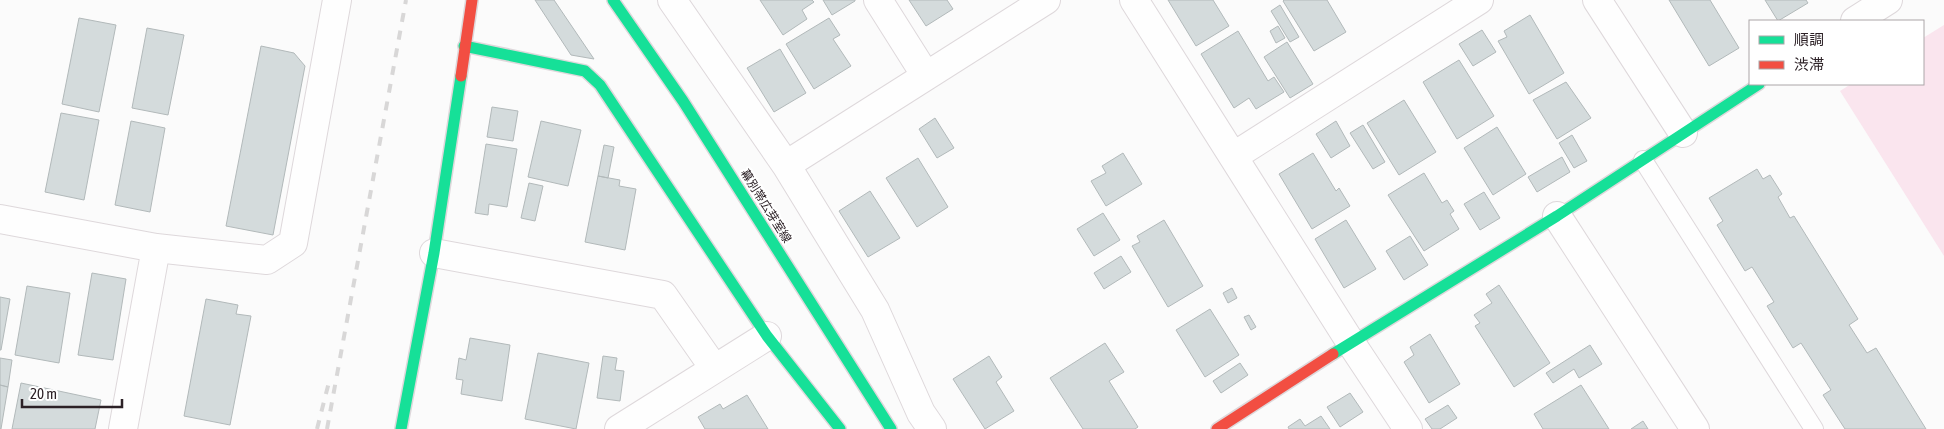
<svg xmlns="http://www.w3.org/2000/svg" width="1944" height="429" viewBox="0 0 1944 429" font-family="'Asap Condensed','Noto Sans JP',sans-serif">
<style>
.green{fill:#fae5ee}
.building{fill:#d4dbdc;stroke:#b2b9ba}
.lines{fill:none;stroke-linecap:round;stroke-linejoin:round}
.lane-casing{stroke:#ded8db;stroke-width:20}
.street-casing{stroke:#ded8db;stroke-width:30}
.fast-casing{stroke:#ded8db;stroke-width:14}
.jam-casing{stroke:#ded8db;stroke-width:14}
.lane{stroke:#fefefe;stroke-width:18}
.street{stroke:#fefefe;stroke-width:28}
.fast{stroke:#16e098;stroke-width:11}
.jam{stroke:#f24e42;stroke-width:11}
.rail{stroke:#d8d7d7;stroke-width:4;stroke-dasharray:9 9;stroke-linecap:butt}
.labels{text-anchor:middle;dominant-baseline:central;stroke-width:4;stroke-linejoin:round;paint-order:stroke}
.street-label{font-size:12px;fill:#2c2126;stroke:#fff}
</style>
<rect width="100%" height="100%" fill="#fbfbfb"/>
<!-- green -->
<path class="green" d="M 1944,25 L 1944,256 L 1840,91 L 1851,84 L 1923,84 L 1923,38 Z"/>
<!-- building -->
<path class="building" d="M 535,0 L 554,0 L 594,59 L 571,55 Z
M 760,0 L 812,0 L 814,2 L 802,10 L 807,19 L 783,35 Z
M 823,0 L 855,0 L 855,1 L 832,15 Z
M 909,0 L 947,0 L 953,9 L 926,26 Z
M 1168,0 L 1213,0 L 1229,26 L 1196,46 Z
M 1284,0 L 1327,0 L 1346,32 L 1314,51 L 1283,1 Z
M 1669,0 L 1710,0 L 1739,48 L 1709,66 Z
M 1765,0 L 1806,0 L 1808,3 L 1778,21 Z
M 1280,5 L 1299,37 L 1290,42 L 1271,11 Z
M 1530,15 L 1564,73 L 1529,94 L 1498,41 L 1507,37 L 1504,31 Z
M 79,18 L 116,25 L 99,112 L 62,104 Z
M 829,18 L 840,35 L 833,39 L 851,66 L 814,89 L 786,44 Z
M 1278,26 L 1285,38 L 1276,43 L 1270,31 Z
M 147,28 L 184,35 L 168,115 L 132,108 Z
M 1482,30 L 1496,52 L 1473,66 L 1459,44 Z
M 1238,31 L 1268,81 L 1274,77 L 1284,92 L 1256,109 L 1249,98 L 1234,108 L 1201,54 Z
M 1287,42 L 1313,84 L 1290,98 L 1264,57 Z
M 261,46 L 294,53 L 305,66 L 273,235 L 226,226 Z
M 780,49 L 806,93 L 774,112 L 747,68 Z
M 1459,60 L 1494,116 L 1457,139 L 1423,82 Z
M 1566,82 L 1591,118 L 1557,139 L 1533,100 Z
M 1404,100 L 1436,152 L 1399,175 L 1367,123 Z
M 492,107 L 518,111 L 513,141 L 487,137 Z
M 61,113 L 99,120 L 84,200 L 45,192 Z
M 935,118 L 954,148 L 937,158 L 919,129 Z
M 131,121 L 165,128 L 150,212 L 115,205 Z
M 541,121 L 581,130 L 568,186 L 528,177 Z
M 1336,121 L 1350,146 L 1331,158 L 1316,134 Z
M 1363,125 L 1385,162 L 1373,169 L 1350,133 Z
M 1497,127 L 1526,174 L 1493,195 L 1464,148 Z
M 1572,135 L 1587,161 L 1574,168 L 1559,143 Z
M 486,144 L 517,149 L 507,207 L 489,204 L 488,215 L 475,213 Z
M 604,145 L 614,147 L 608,178 L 598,176 Z
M 1123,153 L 1142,184 L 1106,206 L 1091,181 L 1106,173 L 1102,166 Z
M 1313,153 L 1336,191 L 1339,188 L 1350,206 L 1312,229 L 1279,174 Z
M 1562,157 L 1570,172 L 1537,192 L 1528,177 Z
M 918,158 L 948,207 L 917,227 L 886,178 Z
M 1757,169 L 1763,179 L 1770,175 L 1782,194 L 1778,197 L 1790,218 L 1794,216 L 1858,319 L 1849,325 L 1867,353 L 1876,348 L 1926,429 L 1845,429 L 1823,395 L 1831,390 L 1801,343 L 1793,348 L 1767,306 L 1774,302 L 1752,267 L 1745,271 L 1717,225 L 1723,221 L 1709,198 Z
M 1424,173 L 1442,203 L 1447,200 L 1454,211 L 1450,214 L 1459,229 L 1424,251 L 1388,195 Z
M 598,176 L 620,180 L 619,186 L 636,189 L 625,250 L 585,242 Z
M 529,183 L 543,186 L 535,221 L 521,218 Z
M 870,191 L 900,238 L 868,257 L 839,211 Z
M 1484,192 L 1500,218 L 1480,230 L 1464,204 Z
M 1103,213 L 1120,240 L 1094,256 L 1077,229 Z
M 1164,220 L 1203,286 L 1168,307 L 1132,246 L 1140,242 L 1137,236 Z
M 1346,220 L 1376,269 L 1344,288 L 1315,239 Z
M 1410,236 L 1428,265 L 1404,280 L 1386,251 Z
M 1121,256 L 1131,272 L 1104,289 L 1094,273 Z
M 92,273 L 126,279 L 113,360 L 78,355 Z
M 1499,285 L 1550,363 L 1514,387 L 1475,326 L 1480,323 L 1474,315 L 1492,303 L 1486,294 Z
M 27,286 L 70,293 L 59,363 L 15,355 Z
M 1232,288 L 1237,298 L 1228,303 L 1223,293 Z
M 0,297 L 10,299 L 1,350 L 0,350 Z
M 206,299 L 238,305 L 236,314 L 251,316 L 230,425 L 184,416 Z
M 1210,309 L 1239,355 L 1205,377 L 1176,330 Z
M 1249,315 L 1256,327 L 1251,330 L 1244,317 Z
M 1430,334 L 1460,384 L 1429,403 L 1404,362 L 1414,355 L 1410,347 Z
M 470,338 L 510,345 L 502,401 L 461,394 L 463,380 L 456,379 L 459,358 L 466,360 Z
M 1105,343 L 1124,372 L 1109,381 L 1138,427 L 1135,429 L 1083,429 L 1050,378 Z
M 1590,345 L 1602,364 L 1579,378 L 1574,369 L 1553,383 L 1546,373 Z
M 538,353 L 589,363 L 576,429 L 525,419 Z
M 603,356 L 617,358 L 615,370 L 624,371 L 620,401 L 597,398 Z
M 989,356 L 1002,377 L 996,382 L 1014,411 L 985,429 L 953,379 Z
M 0,358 L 12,360 L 8,387 L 0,385 Z
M 1240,363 L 1248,375 L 1221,393 L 1213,381 Z
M 21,383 L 101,400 L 95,429 L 12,429 Z
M 0,385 L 8,387 L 1,429 L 0,429 Z
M 1581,385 L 1609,429 L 1543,429 L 1534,414 Z
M 1350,393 L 1363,412 L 1340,427 L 1327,407 Z
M 747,395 L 768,429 L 705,429 L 698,417 L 720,404 L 723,409 Z
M 1448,405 L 1457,418 L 1440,429 L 1432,429 L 1425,419 Z
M 1321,416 L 1330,429 L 1289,429 L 1288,427 L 1300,419 L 1305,426 Z
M 1643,421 L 1648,429 L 1631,429 Z"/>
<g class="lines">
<!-- lane casing -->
<g class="lane-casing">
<path id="lane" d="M 1643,160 L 1814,429"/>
</g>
<!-- street casing -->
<g class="street-casing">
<path id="street" d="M 672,0 L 786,165 L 875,310 L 921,413 L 932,429
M 878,0 L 926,76
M 1134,0 L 1351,343 L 1408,429
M 1597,0 L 1683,133
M 1855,21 L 1888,0
M 1234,156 L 1479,0
M 786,165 L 1046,0
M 1557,216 L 1695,429
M 0,219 L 156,248 L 267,260 L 293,243 L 337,0
M 434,253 L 663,295 L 714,368
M 123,429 L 156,248
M 619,429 L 767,336"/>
</g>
<!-- fast casing -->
<g class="fast-casing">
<path id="fast" d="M 613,0 L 683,101 L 891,429
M 464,46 L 585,71 L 600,85 L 767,336 L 840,429
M 1333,354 L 1557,216 L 1759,84
M 401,429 L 434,253 L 461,76"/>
</g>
<!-- jam casing -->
<g class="jam-casing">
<path id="jam" d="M 461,76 L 472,0
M 1217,429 L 1333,354"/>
</g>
<!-- lane -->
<use href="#lane" class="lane"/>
<!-- street -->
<use href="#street" class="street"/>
<!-- fast -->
<use href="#fast" class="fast"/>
<!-- jam -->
<use href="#jam" class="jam"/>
<!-- rail -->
<path class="rail" d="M 317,429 L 329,382
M 327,429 L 406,0"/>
</g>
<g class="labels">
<!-- street labels -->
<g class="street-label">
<text transform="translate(766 206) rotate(58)">幕別帯広芽室線</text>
</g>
</g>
<!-- legend -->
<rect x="1749" y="20" width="175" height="65" fill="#ffffff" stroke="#aba6a8"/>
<rect x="1759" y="36" width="25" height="8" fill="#16e098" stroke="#aba6a8"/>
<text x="1794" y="45" font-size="15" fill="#2c2126">順調</text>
<rect x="1759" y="61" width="25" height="8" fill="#f24e42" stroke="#aba6a8"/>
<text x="1794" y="70" font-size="15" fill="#2c2126">渋滞</text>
<!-- scale -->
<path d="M22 399v8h100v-8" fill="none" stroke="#2c2126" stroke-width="2.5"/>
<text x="30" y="399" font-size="15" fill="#2c2126" stroke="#ffffff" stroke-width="4" paint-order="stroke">20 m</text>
</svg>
